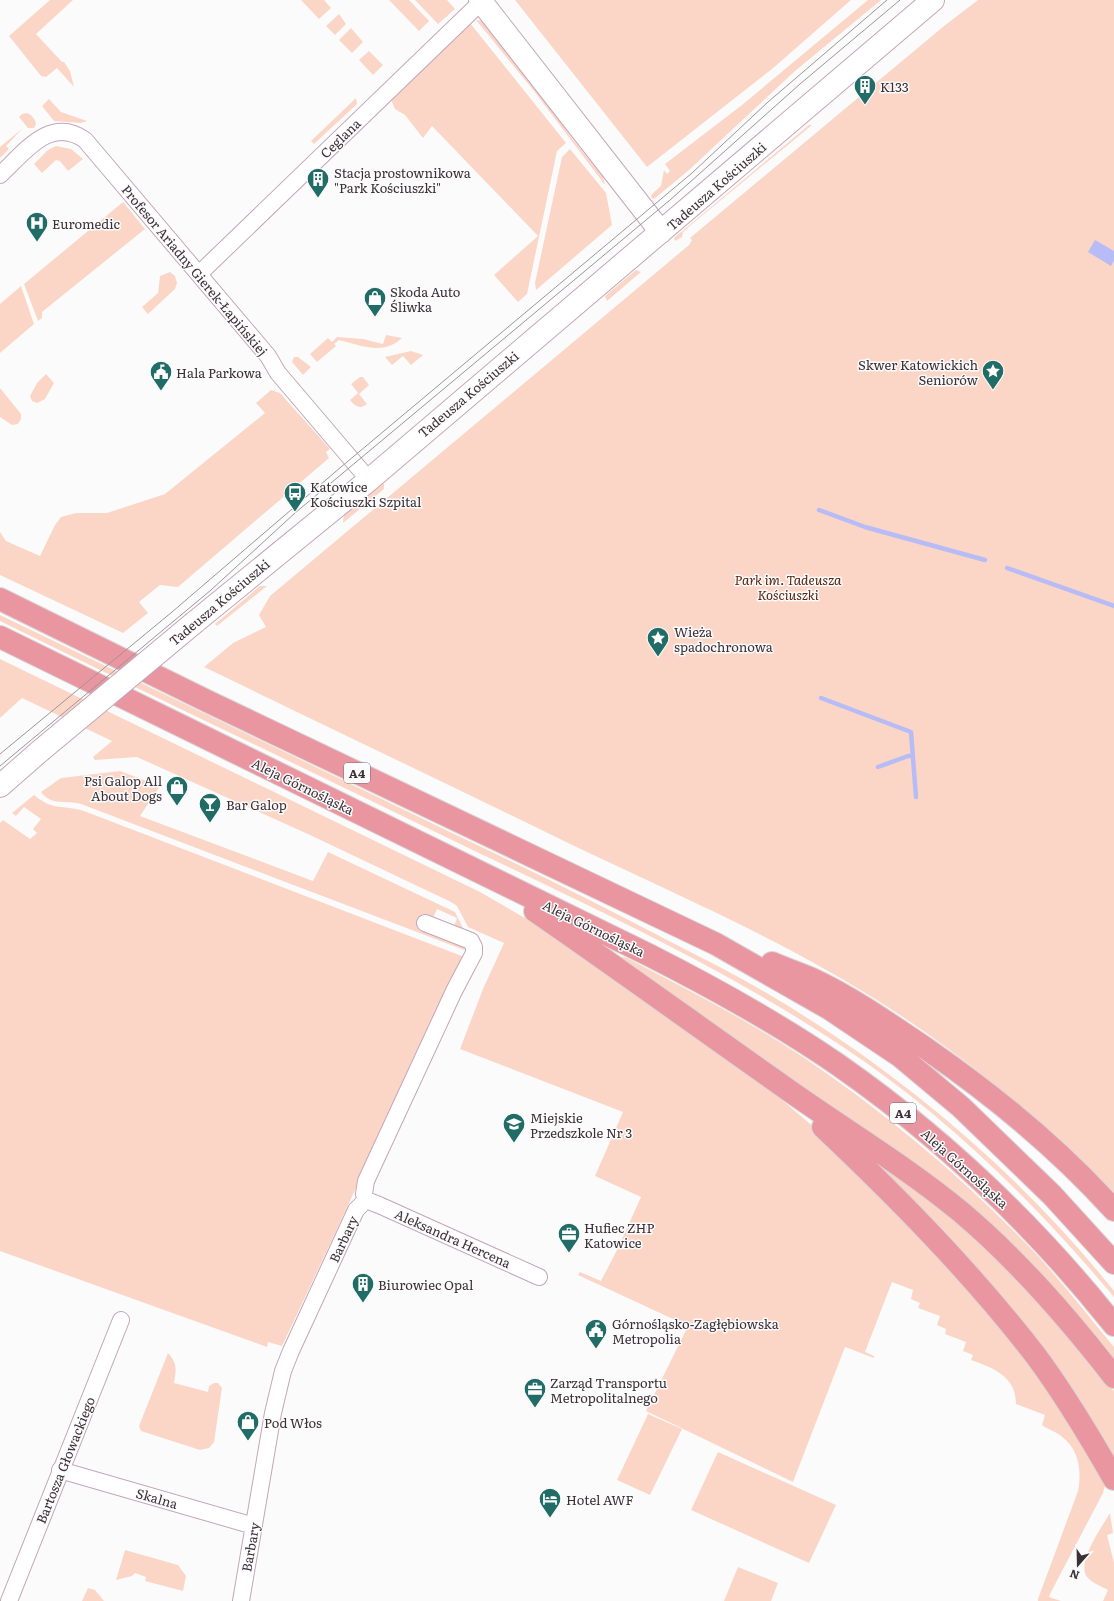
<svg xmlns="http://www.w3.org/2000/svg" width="1114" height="1601" viewBox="0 0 1114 1601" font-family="Literata,serif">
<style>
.green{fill:#fbd6c7}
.water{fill:#b7bbf6}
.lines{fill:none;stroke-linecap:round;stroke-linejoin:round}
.stream{stroke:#b7bbf6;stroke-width:4.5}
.street-casing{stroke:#c4a6b8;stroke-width:18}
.secondary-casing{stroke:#c4a6b8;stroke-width:24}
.highway-casing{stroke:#d8d6d7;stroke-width:24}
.street{stroke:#fff;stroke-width:16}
.secondary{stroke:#fff;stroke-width:22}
.highway{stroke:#e996a0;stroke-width:22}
.tram{stroke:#9c9699;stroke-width:1}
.secondary-bridge-casing{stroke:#c4a6b8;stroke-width:24;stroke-linecap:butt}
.secondary-bridge{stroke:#fff;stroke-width:22}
.labels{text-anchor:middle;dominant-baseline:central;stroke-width:3;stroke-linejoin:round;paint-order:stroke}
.shield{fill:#fbfbfb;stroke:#756d72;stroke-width:1}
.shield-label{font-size:12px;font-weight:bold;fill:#3c3037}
.poi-label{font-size:13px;fill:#3c3037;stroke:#fbfbfb;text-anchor:start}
.street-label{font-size:13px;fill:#3c3037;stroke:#fbfbfb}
.park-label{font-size:13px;font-style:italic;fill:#56240e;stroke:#fbfbfb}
</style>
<rect width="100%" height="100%" fill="#fbfbfb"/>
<!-- green -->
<path class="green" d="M 50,0 L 73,0 L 36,34 L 62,62 L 64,62 L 70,71 L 74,87 L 57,68 L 46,77 L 41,76 L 9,36 Z
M 301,0 L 324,0 L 331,8 L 319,19 Z
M 389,0 L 409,0 L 429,21 L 419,31 Z
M 415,0 L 447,0 L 455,9 L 438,24 Z
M 515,0 L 851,0 L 772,69 L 647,167 Z
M 868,0 L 881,0 L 795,71 L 689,170 L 654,199 L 651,198 L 652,194 L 661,186 L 664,170 L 667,174 L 670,171 L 665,164 L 742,105 Z
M 978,0 L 1114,0 L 1114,1193 C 1039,1117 958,1050 867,994 C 772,935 668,891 568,843 C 447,784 326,726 204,667 L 233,643 L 266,627 L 259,615 L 270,596 L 689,245 L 692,240 L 690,238 L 944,26 Z
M 339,14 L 346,24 L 335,35 L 326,26 Z
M 476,20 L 483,21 L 525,68 L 570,136 L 603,177 L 605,185 L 534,91 Z
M 470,23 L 566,143 L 557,151 L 527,294 L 518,302 L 494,275 L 538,236 L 432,126 L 423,138 L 405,115 L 395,109 L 391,99 Z
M 351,28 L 363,42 L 352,53 L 339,40 Z
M 369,51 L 383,65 L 373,75 L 359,60 Z
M 356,98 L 357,104 L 314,144 L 311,141 Z
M 49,99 L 61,112 L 87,121 L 81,123 L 54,121 L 42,106 Z
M 27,113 C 32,115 35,119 36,124 L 34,128 L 28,128 L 19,117 L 22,114 Z
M 809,125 L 812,125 L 692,224 L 683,232 L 682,237 L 675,241 L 674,238 Z
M 23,128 L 6,146 L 9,149 L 0,158 L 0,147 Z
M 56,146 L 71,149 L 83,159 L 68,171 L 60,161 L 56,160 L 42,173 L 34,164 L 48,150 Z
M 570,149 L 606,193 L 612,225 L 536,290 L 535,283 L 562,157 Z
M 123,202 L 145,229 L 42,312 L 42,318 L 38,321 L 24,284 Z
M 636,270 L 641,272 L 607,301 L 605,296 Z
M 170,272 L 175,276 L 177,283 L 175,289 L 148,314 L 142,307 L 158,293 L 160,276 Z
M 21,286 L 34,324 L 0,353 L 0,304 Z
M 386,335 L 402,338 C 383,356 360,345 339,340 L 334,344 L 336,346 L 317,362 L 310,354 L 328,338 L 332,342 L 337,337 L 363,339 L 383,344 Z
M 411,351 L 423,355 L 411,365 L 403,356 L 392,365 L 385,357 Z
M 294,357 L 298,357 L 311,367 L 303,375 L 292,362 Z
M 46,374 L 54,383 L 45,399 L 37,403 L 32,401 L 30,396 L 37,383 Z
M 360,377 L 363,377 L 369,385 L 359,394 L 367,404 C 360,410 355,406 350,400 L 358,393 L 351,384 Z
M 0,388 L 21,414 L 21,419 L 18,424 L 12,425 L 0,417 Z
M 271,390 L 280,393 L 330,449 L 326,452 L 329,458 L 178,587 L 160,585 L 139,602 L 148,613 L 123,633 L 0,575 L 0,532 L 6,541 L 40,556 L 55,525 L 61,517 L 76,513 L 107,513 L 165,494 L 265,413 L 256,403 Z
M 384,483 L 384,489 L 343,523 L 344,515 Z
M 260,586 L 267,586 L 217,626 L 215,624 Z
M 0,615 C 151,688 302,760 452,833 C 526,868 599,904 671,942 C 704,959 738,976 770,995 C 900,1072 1020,1173 1114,1291 L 1114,1297 C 1035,1203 946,1115 843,1047 C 720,965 585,904 452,840 C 302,767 150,695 0,621 Z
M 0,659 L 480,892 L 537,925 L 756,1078 L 822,1134 L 909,1221 L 1041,1377 L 1105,1485 L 1103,1493 L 1050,1594 L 1049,1597 L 1061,1601 L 1038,1601 L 1038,1599 L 1078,1491 C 1082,1471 1079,1449 1061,1436 C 1055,1431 1047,1429 1042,1425 L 1045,1415 L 1016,1404 C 1016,1376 993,1368 971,1360 L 973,1355 L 963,1351 L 966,1342 L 945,1334 L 946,1329 L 937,1325 L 940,1316 L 918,1308 L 920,1303 L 911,1299 L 913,1290 L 892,1282 L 865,1352 L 874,1356 L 874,1358 L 845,1347 L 793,1482 L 646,1411 L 688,1326 L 578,1275 L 580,1272 L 601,1281 L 617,1250 L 641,1197 L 595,1176 L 623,1112 L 460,1049 L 483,989 L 504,943 L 468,927 L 457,906 L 451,902 L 310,835 L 137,757 L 95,760 L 93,757 L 112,741 L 22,698 L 0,718 Z
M 120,771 L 160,786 L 140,816 L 313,881 L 328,852 L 455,912 L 465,932 L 454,927 L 457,918 L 437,909 L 433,918 L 422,914 L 417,927 L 460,944 L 467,951 L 81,804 C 66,800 51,806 41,792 L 61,778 Z
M 34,795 C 55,812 61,804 84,811 L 467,958 C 431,1016 405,1080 377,1142 C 346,1211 314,1278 282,1346 L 268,1342 L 267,1347 L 0,1251 L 0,823 L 3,820 L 30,839 L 37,833 L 33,829 L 41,819 L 24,807 L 16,816 L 12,813 Z
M 618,956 L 627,958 C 687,989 747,1020 803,1057 C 889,1115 968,1182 1039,1257 C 1065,1286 1089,1317 1114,1347 L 1114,1365 L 1038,1275 Z
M 883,1166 L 921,1192 L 1009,1267 L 1104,1378 L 1114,1391 L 1114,1461 L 880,1168 Z
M 168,1353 C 178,1364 176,1370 174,1383 L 208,1392 L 209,1386 L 214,1383 L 218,1383 L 222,1388 L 214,1442 L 209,1448 L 200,1450 L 141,1431 L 139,1426 Z
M 648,1414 L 682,1429 L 650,1495 L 617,1480 Z
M 718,1452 L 836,1505 L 809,1563 L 691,1510 Z
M 1110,1513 L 1113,1533 L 1107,1535 L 1114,1563 L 1114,1601 L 1103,1601 L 1108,1590 C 1101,1586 1092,1583 1087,1577 C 1076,1562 1102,1527 1110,1513 Z
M 125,1550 L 178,1565 L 186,1576 L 183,1591 L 145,1581 L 146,1577 L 135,1573 L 132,1576 L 116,1580 Z
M 738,1567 L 778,1583 L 771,1601 L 724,1601 Z
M 88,1588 L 95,1590 L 104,1601 L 82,1601 Z"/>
<!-- water -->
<path class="water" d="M 1095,240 L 1114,251 L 1114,260 L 1111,266 L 1088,252 Z"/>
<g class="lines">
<!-- stream -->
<path class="stream" d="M 819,510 L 865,527 L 985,560
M 1007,568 L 1114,606
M 821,698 L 911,732 L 916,797
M 878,767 L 908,756 L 913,756"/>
<!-- street casing -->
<g class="street-casing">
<path id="street" d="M 0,175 C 24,153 50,115 85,140 L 268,356 L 278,373 L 369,480
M 199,274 L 482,1
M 366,1200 L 364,1194 L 366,1181 L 454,991 L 474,953 L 474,947 L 471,941 L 425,923
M 366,1200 L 379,1205 L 539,1277
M 60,1470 L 254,1526
M 9,1601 L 121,1320
M 241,1601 L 273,1413 L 283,1371 L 291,1351 L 356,1210 L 366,1200"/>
</g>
<!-- secondary casing -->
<g class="secondary-casing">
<path id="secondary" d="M 480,0 L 661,232
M 195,622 L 369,480 L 933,0
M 0,786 L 40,751"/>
</g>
<!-- highway casing -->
<g class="highway-casing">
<path id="highway" d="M 0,599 L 207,701 L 716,944 L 830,1009 L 900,1056 L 961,1107 L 1052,1195 L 1114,1263
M 0,637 L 649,955 C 714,988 777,1023 837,1064 C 942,1137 1035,1226 1114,1325
M 535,911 C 616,967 696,1025 777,1082 C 838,1126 903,1164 961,1212 C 1019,1261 1068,1318 1114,1377
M 772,963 C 785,969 799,973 812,979 C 853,998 891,1025 928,1050 C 996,1097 1059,1149 1114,1210
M 823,1127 C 899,1199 972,1273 1036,1356 C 1065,1395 1090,1437 1114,1479"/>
</g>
<!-- street -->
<use href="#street" class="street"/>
<!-- secondary -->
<use href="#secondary" class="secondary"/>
<!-- highway -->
<use href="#highway" class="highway"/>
<!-- tram -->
<path class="tram" d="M 0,754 L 172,612 L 341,467 L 692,173 L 768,102 L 887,0
M 0,766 L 211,590 L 295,513 L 670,200 L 800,84 L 900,0"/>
<!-- secondary-bridge casing -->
<g class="secondary-bridge-casing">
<path id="secondary-bridge" d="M 40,751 L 195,622"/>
</g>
<!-- secondary-bridge -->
<use href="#secondary-bridge" class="secondary-bridge"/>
</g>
<!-- icons -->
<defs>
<g id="building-pin" transform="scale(1.15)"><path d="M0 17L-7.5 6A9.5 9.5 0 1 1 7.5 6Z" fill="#216c67" stroke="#fbfbfb"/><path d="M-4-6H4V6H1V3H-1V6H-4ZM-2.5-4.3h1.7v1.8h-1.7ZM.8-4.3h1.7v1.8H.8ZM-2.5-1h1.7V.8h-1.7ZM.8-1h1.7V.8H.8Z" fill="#fff"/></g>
<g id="hospital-pin" transform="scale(1.15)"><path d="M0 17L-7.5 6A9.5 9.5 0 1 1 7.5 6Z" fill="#216c67" stroke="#fbfbfb"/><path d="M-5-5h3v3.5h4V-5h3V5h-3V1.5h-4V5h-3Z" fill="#fff"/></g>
<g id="shop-pin" transform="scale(1.15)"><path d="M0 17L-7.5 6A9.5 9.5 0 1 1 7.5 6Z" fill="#216c67" stroke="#fbfbfb"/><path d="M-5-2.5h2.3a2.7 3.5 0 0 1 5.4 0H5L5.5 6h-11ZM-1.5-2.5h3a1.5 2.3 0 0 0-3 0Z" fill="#fff"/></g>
<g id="sight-pin" transform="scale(1.15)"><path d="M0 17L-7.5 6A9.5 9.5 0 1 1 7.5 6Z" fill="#216c67" stroke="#fbfbfb"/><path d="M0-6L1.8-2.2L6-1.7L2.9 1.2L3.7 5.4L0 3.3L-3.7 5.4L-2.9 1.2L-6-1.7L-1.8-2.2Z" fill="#fff"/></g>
<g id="civic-pin" transform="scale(1.15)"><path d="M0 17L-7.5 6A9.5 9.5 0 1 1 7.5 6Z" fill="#216c67" stroke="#fbfbfb"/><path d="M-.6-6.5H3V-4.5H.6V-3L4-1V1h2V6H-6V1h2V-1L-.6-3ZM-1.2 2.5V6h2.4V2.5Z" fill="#fff"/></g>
<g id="bus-pin" transform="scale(1.15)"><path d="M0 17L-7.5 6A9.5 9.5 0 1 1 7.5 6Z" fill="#216c67" stroke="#fbfbfb"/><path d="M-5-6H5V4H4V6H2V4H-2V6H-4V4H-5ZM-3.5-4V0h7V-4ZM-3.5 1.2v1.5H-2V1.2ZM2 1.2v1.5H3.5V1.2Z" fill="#fff"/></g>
<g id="bar-pin" transform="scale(1.15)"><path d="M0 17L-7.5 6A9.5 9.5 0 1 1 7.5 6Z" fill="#216c67" stroke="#fbfbfb"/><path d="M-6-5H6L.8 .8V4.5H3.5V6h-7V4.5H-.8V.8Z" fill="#fff"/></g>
<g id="school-pin" transform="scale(1.15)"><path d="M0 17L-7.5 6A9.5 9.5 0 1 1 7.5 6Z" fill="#216c67" stroke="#fbfbfb"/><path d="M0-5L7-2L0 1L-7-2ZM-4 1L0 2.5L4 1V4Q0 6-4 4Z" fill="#fff"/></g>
<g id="office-pin" transform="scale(1.15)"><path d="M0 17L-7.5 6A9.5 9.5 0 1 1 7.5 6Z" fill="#216c67" stroke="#fbfbfb"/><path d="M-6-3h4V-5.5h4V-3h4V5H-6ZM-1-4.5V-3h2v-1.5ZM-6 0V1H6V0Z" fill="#fff"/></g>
<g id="hotel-pin" transform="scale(1.15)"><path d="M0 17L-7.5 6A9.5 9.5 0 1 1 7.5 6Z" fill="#216c67" stroke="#fbfbfb"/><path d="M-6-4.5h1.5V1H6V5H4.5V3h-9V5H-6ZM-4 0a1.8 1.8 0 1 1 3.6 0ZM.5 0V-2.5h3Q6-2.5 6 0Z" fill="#fff"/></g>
</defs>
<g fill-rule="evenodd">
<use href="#building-pin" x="865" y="86"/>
<use href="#building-pin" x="318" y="179"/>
<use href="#hospital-pin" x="37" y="223"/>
<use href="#shop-pin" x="375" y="298"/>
<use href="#sight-pin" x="993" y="371"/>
<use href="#civic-pin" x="161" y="372"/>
<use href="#bus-pin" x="295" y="493"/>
<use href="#sight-pin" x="658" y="638"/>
<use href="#shop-pin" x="177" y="787"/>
<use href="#bar-pin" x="210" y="804"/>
<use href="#school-pin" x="514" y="1124"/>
<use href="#office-pin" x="569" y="1234"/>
<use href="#building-pin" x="363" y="1284"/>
<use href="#civic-pin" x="596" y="1330"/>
<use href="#office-pin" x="535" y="1389"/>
<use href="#shop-pin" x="248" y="1422"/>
<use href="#hotel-pin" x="550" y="1499"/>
</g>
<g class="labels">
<!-- shield labels -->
<g class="shield">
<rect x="344" y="763" width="26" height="20" rx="3"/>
<rect x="890" y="1103" width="26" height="20" rx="3"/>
</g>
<g class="shield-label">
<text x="357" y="773">A4</text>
<text x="903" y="1113">A4</text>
</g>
<!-- poi labels -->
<g class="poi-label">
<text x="880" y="86">K133</text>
<text x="334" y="172">Stacja prostownikowa<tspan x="334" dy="15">"Park Kościuszki"</tspan></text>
<text x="52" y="223">Euromedic</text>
<text x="390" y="291">Skoda Auto<tspan x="390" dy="15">Śliwka</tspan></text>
<text x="978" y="364" text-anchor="end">Skwer Katowickich<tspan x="978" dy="15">Seniorów</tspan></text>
<text x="176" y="372">Hala Parkowa</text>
<text x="310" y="486">Katowice<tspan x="310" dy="15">Kościuszki Szpital</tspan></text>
<text x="674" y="631">Wieża<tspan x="674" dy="15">spadochronowa</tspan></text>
<text x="162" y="780" text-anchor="end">Psi Galop All<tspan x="162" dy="15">About Dogs</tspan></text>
<text x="226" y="804">Bar Galop</text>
<text x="530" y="1117">Miejskie<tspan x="530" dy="15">Przedszkole Nr 3</tspan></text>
<text x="584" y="1227">Hufiec ZHP<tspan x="584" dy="15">Katowice</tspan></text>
<text x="378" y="1284">Biurowiec Opal</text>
<text x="612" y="1323">Górnośląsko-Zagłębiowska<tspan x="612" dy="15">Metropolia</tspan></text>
<text x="550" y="1382">Zarząd Transportu<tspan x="550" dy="15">Metropolitalnego</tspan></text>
<text x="264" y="1422">Pod Włos</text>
<text x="566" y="1499">Hotel AWF</text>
</g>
<!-- street labels -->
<g class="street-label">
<text transform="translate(340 138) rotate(-44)">Ceglana</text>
<text transform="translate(716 186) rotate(-41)">Tadeusza Kościuszki</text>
<text transform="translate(195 270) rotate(50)">Profesor Ariadny Gierek-Łapińskiej</text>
<text transform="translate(468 394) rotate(-40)">Tadeusza Kościuszki</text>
<text transform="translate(219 602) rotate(-40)">Tadeusza Kościuszki</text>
<text transform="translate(303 786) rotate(26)">Aleja Górnośląska</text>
<text transform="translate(594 928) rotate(26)">Aleja Górnośląska</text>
<text transform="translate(965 1168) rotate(42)">Aleja Górnośląska</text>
<text transform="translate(453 1238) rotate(24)">Aleksandra Hercena</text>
<text transform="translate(343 1239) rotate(-65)">Barbary</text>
<text transform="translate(65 1460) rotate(-68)">Bartosza Głowackiego</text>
<text transform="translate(157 1498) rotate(16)">Skalna</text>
<text transform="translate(250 1547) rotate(-80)">Barbary</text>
</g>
<!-- park labels -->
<g class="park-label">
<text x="788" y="579">Park im. Tadeusza<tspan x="788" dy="15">Kościuszki</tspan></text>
</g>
</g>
<!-- north arrow -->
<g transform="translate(1078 1565) rotate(200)" stroke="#fbfbfb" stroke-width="3" paint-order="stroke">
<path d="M0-3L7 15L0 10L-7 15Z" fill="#3c3037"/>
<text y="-6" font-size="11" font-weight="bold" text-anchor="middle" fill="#3c3037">N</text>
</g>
</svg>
